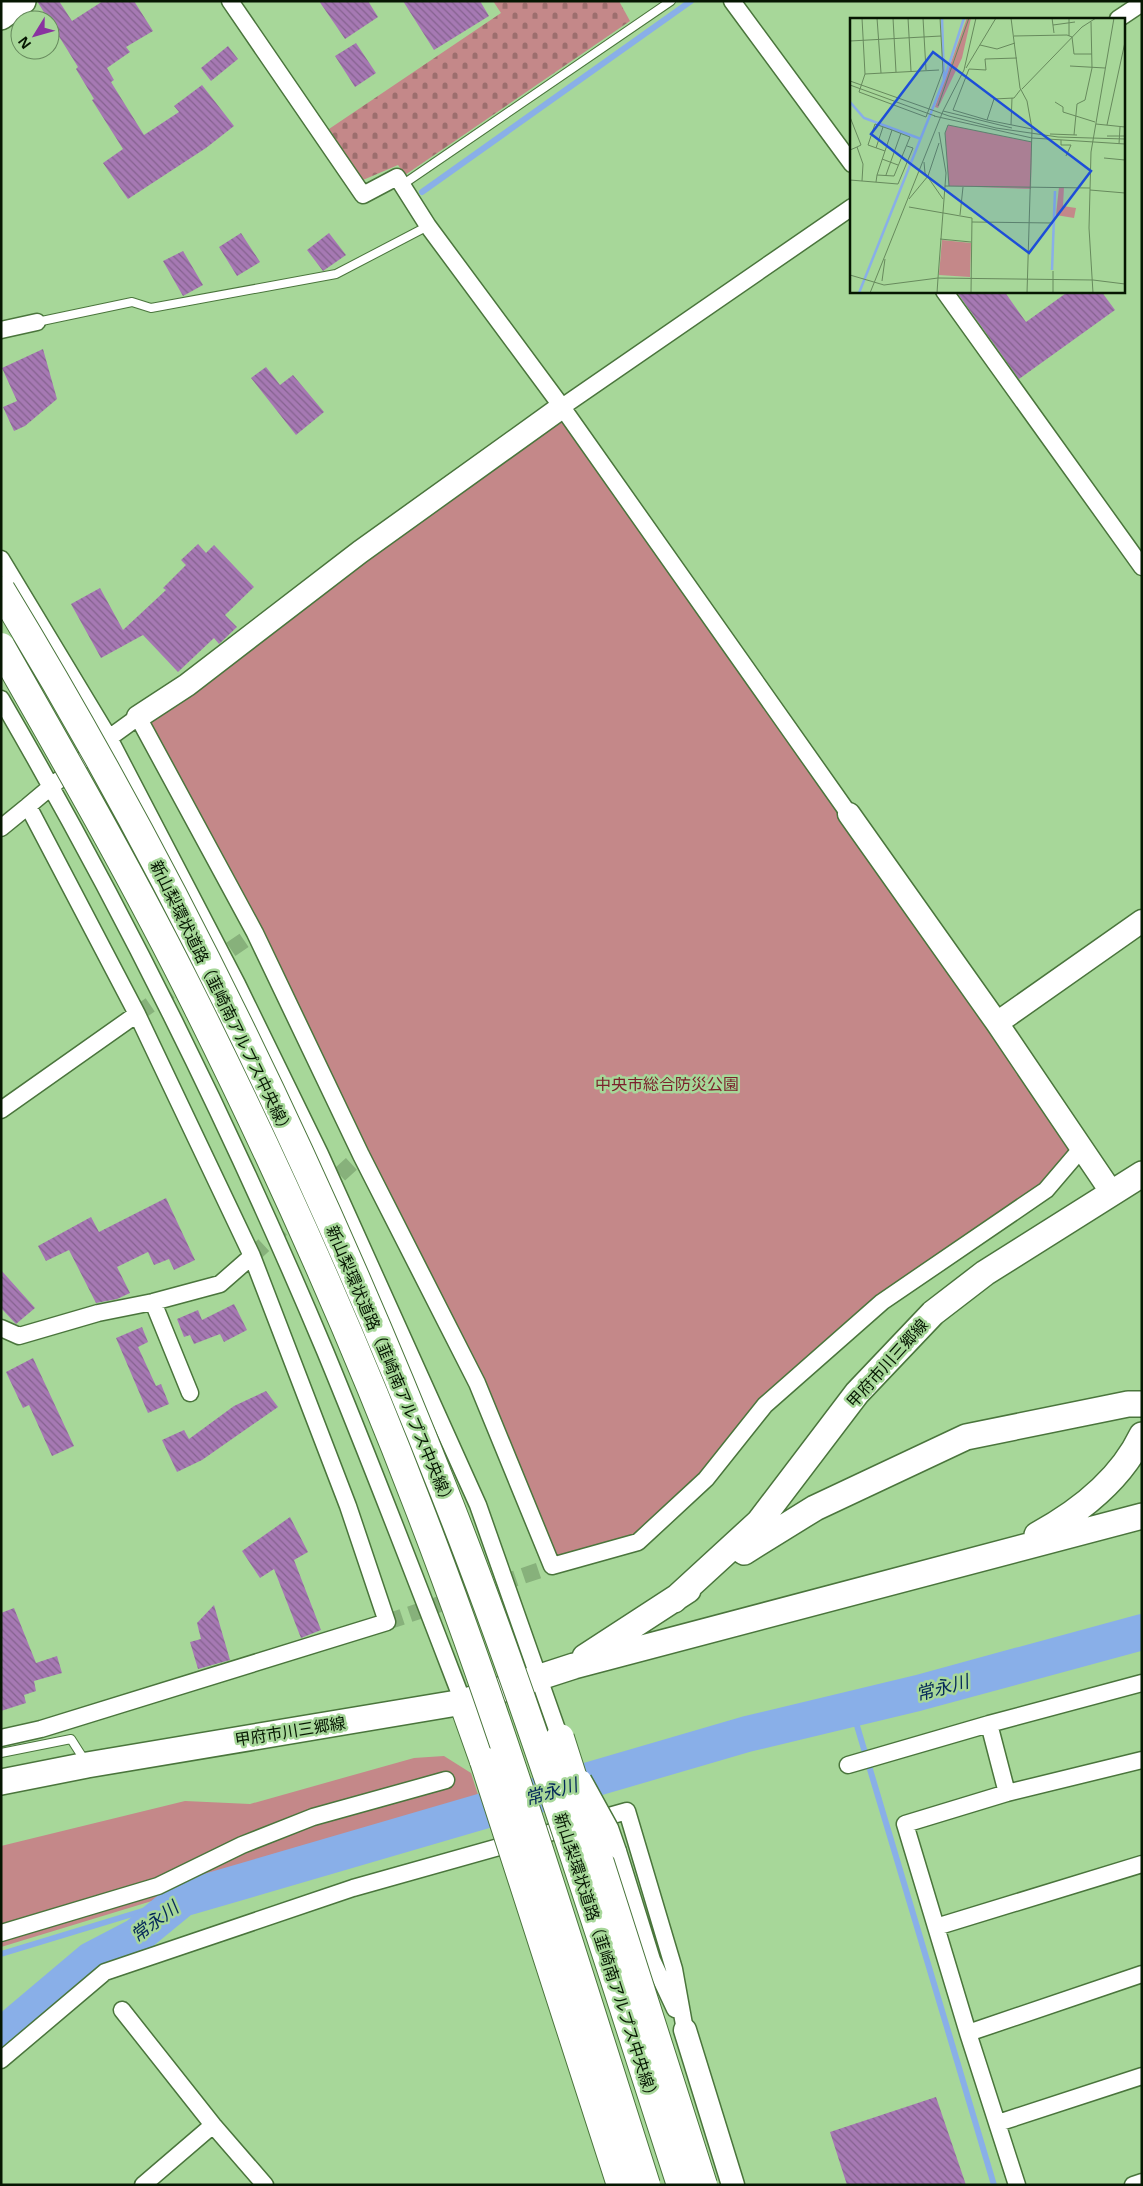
<svg xmlns="http://www.w3.org/2000/svg" width="1143" height="2186" viewBox="0 0 1143 2186" font-family="'Noto Sans','Noto Sans JP',sans-serif">
<style>
.cemetery{fill:url(#cemetery-stones)}
.park{fill:#c48889}
.lines{fill:none;stroke-linecap:round;stroke-linejoin:round}
.stream{stroke:#89afe8;stroke-width:6}
.river{stroke:#89afe8;stroke-width:36}
.building{fill:url(#building-back-hatch)}
.street-tunnel{stroke:#87b17b;stroke-width:16;stroke-dasharray:16 8;stroke-linecap:butt}
.lane-casing{stroke:#4a753c;stroke-width:10}
.street-casing{stroke:#4a753c;stroke-width:19}
.secondary-casing{stroke:#4a753c;stroke-width:25}
.primary-casing{stroke:#4a753c;stroke-width:28}
.highway-casing{stroke:#4a753c;stroke-width:30}
.lane{stroke:#fff;stroke-width:8}
.street{stroke:#fff;stroke-width:16}
.secondary{stroke:#fff;stroke-width:22}
.primary{stroke:#fff;stroke-width:25}
.highway{stroke:#fff;stroke-width:28}
.street-bridge-casing{stroke:#4a753c;stroke-width:19;stroke-linecap:butt}
.highway-bridge-casing{stroke:#4a753c;stroke-width:30;stroke-linecap:butt}
.street-bridge{stroke:#fff;stroke-width:16}
.highway-bridge{stroke:#fff;stroke-width:28}
.labels{text-anchor:middle;dominant-baseline:central;stroke-width:5;stroke-linejoin:round;paint-order:stroke}
.street-label{font-size:16px;fill:#061702;stroke:#a7d799}
.park-label{font-size:16px;fill:#7b222c;stroke:#a7d799}
.water-label{font-size:18px;font-style:italic;fill:#042758;stroke:#a7d799}
.inset-river{fill:none;stroke:#89afe8;stroke-width:2.5}
.inset-road{fill:none;stroke:#678a5d;stroke-width:1}
.view{fill:#1d4ed8;fill-opacity:0.15;stroke:#1d4ed8;stroke-width:2.5}
.inset-edge{fill:none;stroke:#061702;stroke-width:2.5}
</style>
<defs>
<pattern id="cemetery-stones" width="16" height="16" patternUnits="userSpaceOnUse" patternTransform="scale(1.25)"><rect width="16" height="16" fill="#c48889"/><path d="M2 7V4a2 2 0 0 1 4 0v3zM10 15v-3a2 2 0 0 1 4 0v3z" fill="#9d6e6e"/></pattern>
<pattern id="building-back-hatch" width="6" height="6" patternUnits="userSpaceOnUse" patternTransform="scale(1.25)"><rect width="6" height="6" fill="#a679b3"/><path d="M-1 5l2 2M0 0l6 6M5-1l2 2" fill="none" stroke="#85628f"/></pattern>
</defs>
<rect width="100%" height="100%" fill="#a7d799"/>
<!-- cemetery -->
<path class="cemetery" d="M 493,1 L 619,1 L 630,21 L 405,175 L 398,165 L 363,180 L 329,129 L 501,13 Z"/>
<!-- park -->
<path class="park" d="M 562,407 L 1081,1149 L 1046,1190 L 882,1302 L 765,1405 L 638,1542 L 552,1566 L 477,1383 L 138,717 Z
M 444,1756 L 471,1773 L 480,1801 L 1,1947 L 1,1846 L 185,1801 L 250,1804 L 414,1758 Z"/>
<g class="lines">
<!-- stream -->
<path class="stream" d="M 422,192 L 691,1
M 852,1709 L 994,2185
M 1,1954 L 182,1899"/>
<!-- river -->
<path class="river" d="M 1,2036 L 91,1960 L 137,1936 L 182,1899 L 747,1734 L 918,1693 L 1142,1632"/>
</g>
<!-- building -->
<path class="building" d="M 37,1 L 59,1 L 72,21 L 103,1 L 134,1 L 153,31 L 126,47 L 130,52 L 107,68 L 114,80 L 111,82 L 144,135 L 179,112 L 174,106 L 202,85 L 234,126 L 206,148 L 128,199 L 103,163 L 123,149 L 92,100 L 94,99 L 76,69 L 78,67 Z
M 319,1 L 368,1 L 378,17 L 345,39 Z
M 403,1 L 480,1 L 489,16 L 434,50 Z
M 356,43 L 376,73 L 355,87 L 335,56 Z
M 228,46 L 238,59 L 211,81 L 201,68 Z
M 241,233 L 260,262 L 237,276 L 219,247 Z
M 329,233 L 346,255 L 323,271 L 307,250 Z
M 183,251 L 203,285 L 183,296 L 163,261 Z
M 956,291 L 1004,291 L 1026,322 L 1069,291 L 1101,291 L 1115,310 L 1019,379 Z
M 43,349 L 57,399 L 25,426 L 14,431 L 3,407 L 17,401 L 2,368 Z
M 266,367 L 280,385 L 293,375 L 324,412 L 296,435 L 251,378 Z
M 198,544 L 206,553 L 214,545 L 254,587 L 225,615 L 237,627 L 219,644 L 214,638 L 178,672 L 143,635 L 101,658 L 71,604 L 100,588 L 123,630 L 166,590 L 163,588 L 186,565 L 181,560 Z
M 166,1198 L 195,1260 L 174,1270 L 169,1259 L 154,1265 L 148,1252 L 117,1267 L 130,1293 L 117,1299 L 96,1303 L 69,1250 L 46,1261 L 38,1246 L 91,1217 L 99,1232 Z
M 1,1270 L 35,1308 L 16,1324 L 1,1308 Z
M 234,1304 L 247,1330 L 224,1342 L 220,1334 L 194,1344 L 190,1335 L 184,1337 L 177,1319 L 198,1310 L 202,1320 Z
M 142,1327 L 148,1342 L 138,1347 L 156,1386 L 161,1384 L 169,1404 L 148,1413 L 116,1338 Z
M 33,1358 L 74,1446 L 52,1456 L 29,1405 L 23,1408 L 6,1372 Z
M 266,1391 L 278,1407 L 202,1460 L 177,1472 L 162,1440 L 184,1430 L 189,1439 L 234,1406 Z
M 290,1517 L 308,1552 L 294,1560 L 321,1630 L 301,1638 L 274,1569 L 260,1578 L 242,1551 Z
M 214,1605 L 230,1660 L 198,1669 L 190,1642 L 201,1639 L 197,1623 Z
M 14,1608 L 36,1663 L 57,1656 L 62,1673 L 34,1681 L 36,1691 L 24,1695 L 26,1703 L 1,1711 L 1,1613 Z
M 936,2097 L 966,2185 L 847,2185 L 830,2132 Z"/>
<g class="lines">
<!-- street-tunnel -->
<path class="street-tunnel" d="M 211,963 L 255,933
M 137,1014 L 191,977
M 322,1191 L 361,1155
M 252,1256 L 301,1211
M 387,1622 L 552,1566"/>
<!-- lane casing -->
<g class="lane-casing">
<path id="lane" d="M 402,185 L 671,1
M 37,322 L 132,302 L 151,308 L 336,274 L 428,226
M 1,1753 L 71,1739 L 85,1761"/>
</g>
<!-- street casing -->
<g class="street-casing">
<path id="street" d="M 230,1 L 363,195 L 397,177 L 428,226 L 562,407 L 849,814
M 732,1 L 852,164
M 1118,19 L 1142,3
M 944,291 L 1142,567
M 1,330 L 37,322
M 562,407 L 852,207
M 1,559 L 109,738 L 237,984 L 320,1154 L 478,1505 L 560,1738
M 1,699 C 123,909 231,1127 325,1351 C 373,1467 418,1585 463,1702
M 28,806 L 109,738 L 138,717 L 255,933 L 361,1155 L 477,1383 L 552,1566 L 638,1542 L 706,1479 L 765,1405 L 882,1302 L 1046,1190 L 1081,1149
M 1,828 L 28,806 L 137,1014 L 252,1256
M 1,1110 L 137,1014
M 153,1302 L 190,1393
M 1,1328 L 19,1336 L 98,1313 L 153,1302 L 220,1284 L 252,1256 L 348,1506 L 387,1622 L 41,1729 L 1,1738
M 1142,1760 L 1007,1793 L 905,1824 L 968,2033 L 1142,1974
M 848,1765 L 989,1724
M 1007,1793 L 989,1724 L 1142,1683
M 618,1851 L 652,1960 L 675,2009
M 936,1927 L 1142,1864
M 1,1933 L 158,1886 L 242,1845 L 313,1817 L 446,1780
M 122,2010 L 213,2125 L 265,2185
M 968,2033 L 1017,2185
M 1,2060 L 105,1972 L 353,1888 L 627,1811 L 674,1969 L 685,2030
M 998,2123 L 1142,2076
M 143,2185 L 213,2125
M 1133,2185 L 1142,2182"/>
</g>
<!-- secondary casing -->
<g class="secondary-casing">
<path id="secondary" d="M 138,717 L 187,685 L 360,552 L 562,407
M 849,814 L 997,1023 L 1112,1193
M 997,1023 L 1142,921
M 685,2030 L 733,2185"/>
</g>
<!-- primary casing -->
<g class="primary-casing">
<path id="primary" d="M 1,17 L 23,1
M 1037,1535 C 1079,1512 1121,1479 1142,1435
M 744,1552 L 815,1508 L 966,1437 L 1128,1404 L 1142,1404
M 674,1600 L 759,1522 L 857,1393 L 933,1313 L 985,1273 L 1142,1174
M 585,1657 L 688,1590
M 1,1782 L 87,1765 L 463,1702 L 574,1666 L 1142,1516"/>
</g>
<!-- highway casing -->
<g class="highway-casing">
<path id="highway" d="M 463,1702 L 484,1761"/>
</g>
<!-- lane -->
<use href="#lane" class="lane"/>
<!-- street -->
<use href="#street" class="street"/>
<!-- secondary -->
<use href="#secondary" class="secondary"/>
<!-- primary -->
<use href="#primary" class="primary"/>
<!-- highway -->
<use href="#highway" class="highway"/>
<!-- street-bridge casing -->
<g class="street-bridge-casing">
<path id="street-bridge" d="M 583,1779 L 610,1828 L 618,1851"/>
</g>
<!-- highway-bridge casing -->
<g class="highway-bridge-casing">
<path id="highway-bridge" d="M 1,590 C 175,876 321,1180 444,1491 C 534,1718 605,1952 681,2185
M 1,647 C 69,766 137,885 198,1008 C 279,1171 354,1338 419,1508 C 505,1730 573,1958 646,2185
M 560,1738 L 703,2185
M 484,1761 L 621,2185"/>
</g>
<!-- street-bridge -->
<use href="#street-bridge" class="street-bridge"/>
<!-- highway-bridge -->
<use href="#highway-bridge" class="highway-bridge"/>
</g>
<g class="labels">
<!-- street labels -->
<g class="street-label">
<text transform="translate(222 998) rotate(64)">新山梨環状道路（韮崎南アルプス中央線）</text>
<text transform="translate(887 1363) rotate(-48)">甲府市川三郷線</text>
<text transform="translate(391 1366) rotate(67)">新山梨環状道路（韮崎南アルプス中央線）</text>
<text transform="translate(290 1731) rotate(-9)">甲府市川三郷線</text>
<text transform="translate(607 1958) rotate(72)">新山梨環状道路（韮崎南アルプス中央線）</text>
</g>
<!-- park labels -->
<g class="park-label">
<text x="667" y="1084">中央市総合防災公園</text>
</g>
<!-- water labels -->
<g class="water-label">
<text transform="translate(942 1687) rotate(-15)">常永川</text>
<text transform="translate(551 1791) rotate(-16)">常永川</text>
<text transform="translate(154 1921) rotate(-37)">常永川</text>
</g>
</g>
<!-- overview -->
<g transform="translate(850 18)">
<rect width="275" height="275" fill="#a7d799"/>
<path d="M 209,169 L 214,169 L 213,188 L 226,190 L 224,200 L 206,197 Z" fill="#c48889"/>
<path d="M 117,0 L 121,0 L 112,40 L 88,90 L 85,89 ZM 98,107 L 182,124 L 181,171 L 99,168 L 95,115 ZM 92,222 L 121,225 L 120,259 L 89,257 Z" fill="#c48889"/>
<path class="inset-river" d="M 94,62 L 114,0M 0,84 L 14,100 L 71,121M 202,252 L 205,173M 9,275 L 94,62 L 92,0"/>
<path class="inset-road" d="M 12,0 L 15,56 L 9,74 L 76,99 L 93,53 L 90,0M 27,0 L 31,55M 43,0 L 46,54M 58,0 L 61,53M 73,0 L 76,52M 202,0 L 204,15M 219,0 L 219,18M 203,7 L 225,4M 164,18 L 217,17 L 222,19 L 224,36 L 242,36M 0,23 L 91,18M 130,27 L 147,31 L 165,25M 167,40 L 135,41 L 136,52 L 119,51 L 103,92 L 137,102 L 144,81 L 164,80 L 171,71M 220,48 L 255,50M 116,50 L 146,0M 15,56 L 89,52M 0,63 L 99,98 L 146,110 L 208,119 L 275,121M 0,67 L 85,98M 172,71 L 232,9 L 246,0M 205,84 L 213,89 L 213,94 L 245,104M 88,88 L 119,0M 93,93 L 162,110M 84,98 L 182,120 L 275,126M 0,99 L 11,127 L 7,129M 137,102 L 182,111 L 177,83 L 170,70 L 161,0M 246,106 L 275,109M 161,107 L 162,80M 257,107 L 275,24M 200,116 L 227,117M 224,117 L 227,86 L 235,82 L 242,50 L 241,4M 257,118 L 275,118M 211,122 L 211,127 L 221,127 L 216,138M 269,126 L 270,109M 26,130 L 33,109M 0,132 L 7,129 L 13,146 L 12,163M 35,133 L 18,127 L 25,106 L 42,112M 254,140 L 275,142M 32,141 L 48,147M 74,144 L 75,155 L 93,181M 36,157 L 51,115M 0,162 L 48,166 L 63,130 L 57,128M 26,164 L 27,157 L 42,112 L 60,119 L 44,158 L 27,157M 95,168 L 240,170M 99,168 L 95,115 L 98,107 L 182,124M 240,172 L 275,175M 59,181 L 78,158 L 89,125M 275,186 L 275,217M 59,189 L 122,200 L 121,275M 110,197 L 113,169M 122,204 L 203,205M 90,221 L 121,224M 0,257 L 34,267 L 88,260 L 243,262 L 275,266M 88,260 L 96,155 L 89,114M 32,263 L 35,241M 20,275 L 93,93 L 114,52 L 126,0M 87,275 L 88,260M 177,275 L 182,111M 203,275 L 203,253M 243,275 L 239,210 L 241,134 L 264,0"/>
<path class="view" d="M 83,34 L 241,153 L 179,235 L 21,116 Z"/>
<rect width="275" height="275" class="inset-edge"/>
</g>
<!-- border -->
<rect width="1143" height="2186" fill="none" stroke="#061702" stroke-width="5"/>
<!-- north arrow -->
<g transform="translate(35 35) rotate(233)"><circle r="24" fill="#a7d799" stroke="#678a5d"/>
<path d="M0-4L9 19L0 12L-9 19Z" fill="#8933a0"/>
<text y="-8" font-size="14" font-weight="bold" text-anchor="middle" fill="#061702">N</text>
</g>
</svg>
